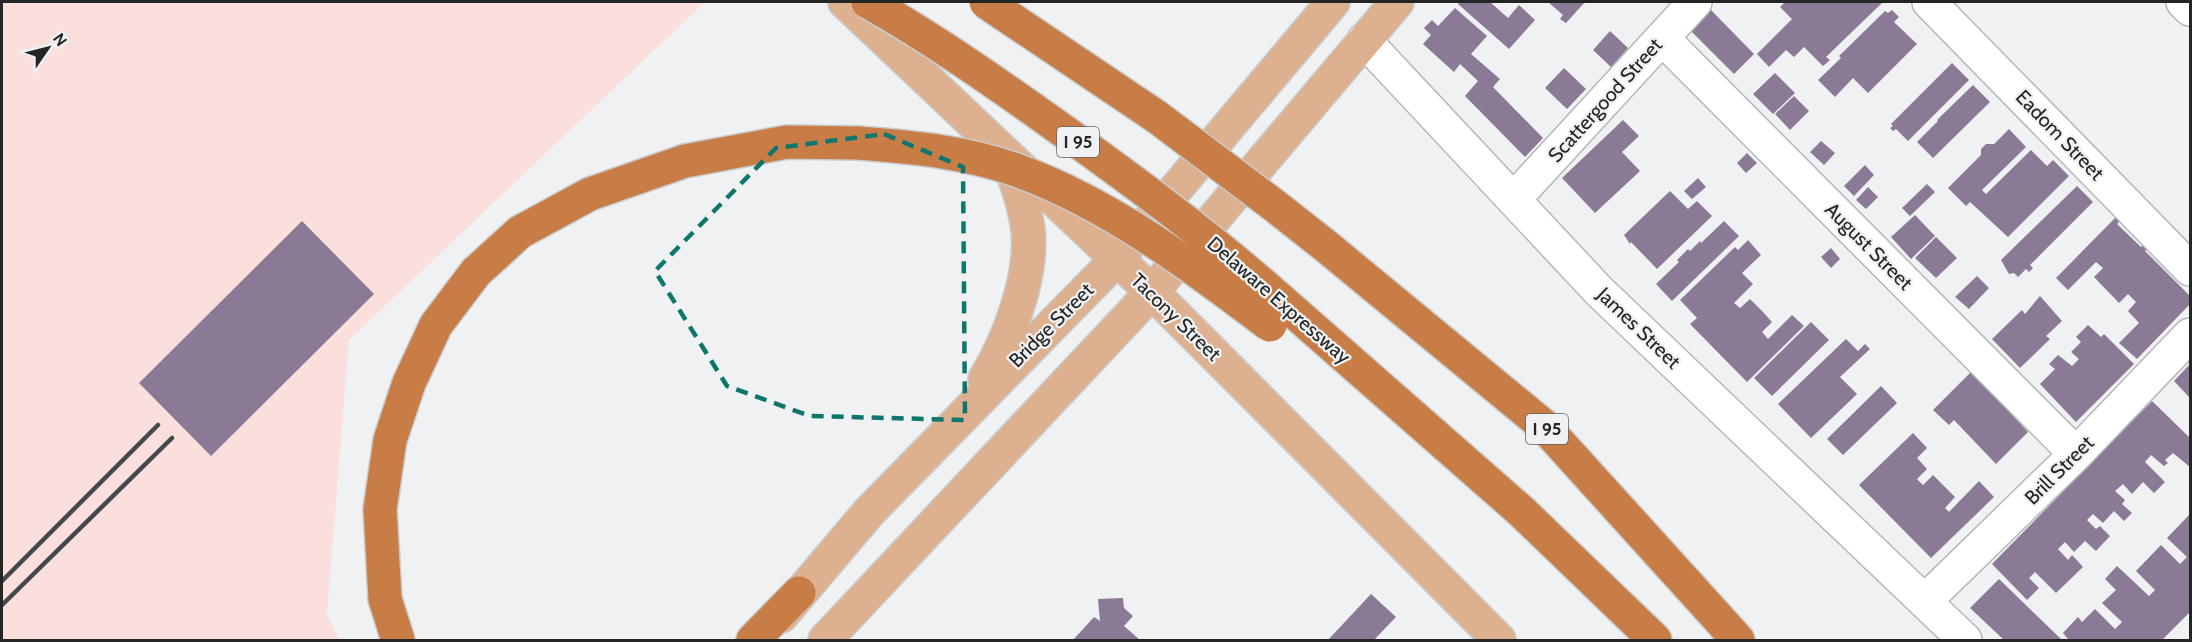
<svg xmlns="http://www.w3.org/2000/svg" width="2192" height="642" viewBox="0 0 2192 642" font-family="Cabin,sans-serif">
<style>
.industrial{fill:#fadfdd}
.building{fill:#8a7a96}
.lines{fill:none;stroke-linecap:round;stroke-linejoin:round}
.minor-casing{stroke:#b5b7b9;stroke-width:36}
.major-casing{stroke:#cacbcb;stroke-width:36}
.highway-casing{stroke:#cacbcb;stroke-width:36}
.minor{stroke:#fff;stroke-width:33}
.major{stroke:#ddb18f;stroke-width:33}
.highway{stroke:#c77d45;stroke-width:33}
.rail{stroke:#474849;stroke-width:4.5}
.highway-bridge-casing{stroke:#cacbcb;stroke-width:36;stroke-linecap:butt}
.highway-bridge{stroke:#c77d45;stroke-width:33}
.marked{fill:none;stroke:#0f766e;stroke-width:4.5;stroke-dasharray:12 8;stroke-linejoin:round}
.labels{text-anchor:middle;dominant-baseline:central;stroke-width:4.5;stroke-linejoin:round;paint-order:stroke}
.shield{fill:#eff1f2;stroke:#616262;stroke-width:1.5}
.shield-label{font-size:18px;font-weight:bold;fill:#242525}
.street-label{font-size:20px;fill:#242525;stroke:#eff1f2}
</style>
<rect width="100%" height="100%" fill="#eff1f2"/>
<!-- industrial -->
<path class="industrial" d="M 2,2 L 705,2 L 349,340 L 327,614 L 339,640 L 2,640 Z"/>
<!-- building -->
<path class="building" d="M 1460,2 L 1490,2 L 1508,18 L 1519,5 L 1535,20 L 1509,49 L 1458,4 Z
M 1548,2 L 1585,2 L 1566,23 L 1560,19 L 1563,15 Z
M 1785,2 L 1883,2 L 1826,57 L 1830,60 L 1823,66 L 1804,47 L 1794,57 L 1786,50 L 1769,67 L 1757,54 L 1792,19 L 1780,7 Z
M 1455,8 L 1487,36 L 1471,54 L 1500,79 L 1493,87 L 1543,138 L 1525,157 L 1465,96 L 1478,81 L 1460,64 L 1454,72 L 1423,44 L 1431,35 L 1424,28 L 1432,20 L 1438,26 Z
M 1710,9 L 1754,54 L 1734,74 L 1689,29 Z
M 1892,10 L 1899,17 L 1894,22 L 1917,44 L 1868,93 L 1853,78 L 1835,97 L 1818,80 L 1841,58 L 1839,56 L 1885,11 L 1888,13 Z
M 1610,31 L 1628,48 L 1611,67 L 1593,50 Z
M 1952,63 L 1969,80 L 1908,141 L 1896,129 L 1893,131 L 1890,128 L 1893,126 L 1891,124 Z
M 1564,68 L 1586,89 L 1567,109 L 1545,88 Z
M 1775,73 L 1795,93 L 1773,114 L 1753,94 Z
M 1973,85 L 1990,102 L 1933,158 L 1917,142 L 1938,121 L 1937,120 Z
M 1794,96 L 1809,111 L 1790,130 L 1775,114 Z
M 1623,120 L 1639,136 L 1622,152 L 1640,171 L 1595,213 L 1562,178 Z
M 2009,129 L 2026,147 L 1982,190 L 1986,194 L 2031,150 L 2047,166 L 2053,160 L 2069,176 L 2008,237 L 1970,202 L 1966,206 L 1948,188 L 1981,155 L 1981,149 L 1986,144 L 1994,144 Z
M 1821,141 L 1835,153 L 1824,165 L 1810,152 Z
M 1747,153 L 1757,163 L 1746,173 L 1737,163 Z
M 1865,165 L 1874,175 L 1854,196 L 1844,186 Z
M 1698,178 L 1706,187 L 1692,199 L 1684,191 Z
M 1927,184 L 1935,192 L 1910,216 L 1902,208 Z
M 2077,186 L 2093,202 L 2030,265 L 2033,268 L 2029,272 L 2026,269 L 2018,277 L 2014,273 L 2009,274 L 2001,260 Z
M 1868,187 L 1878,197 L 1866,209 L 1856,200 Z
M 1670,191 L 1688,209 L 1697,201 L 1712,216 L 1657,269 L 1631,242 L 1630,244 L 1624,235 Z
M 1915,215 L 1935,236 L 1911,259 L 1891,237 Z
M 2116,217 L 2120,221 L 2117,224 L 2141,247 L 2143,245 L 2147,249 L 2145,251 L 2190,296 L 2190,304 L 2137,359 L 2119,343 L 2139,323 L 2128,311 L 2136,302 L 2128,294 L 2119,303 L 2094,277 L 2103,268 L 2096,262 L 2068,290 L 2056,278 Z
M 302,221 L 374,294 L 211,456 L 139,383 Z
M 1724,221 L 1739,236 L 1672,301 L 1656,284 L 1679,262 L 1677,260 L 1688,249 L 1690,251 L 1700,241 L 1701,243 Z
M 1936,237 L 1957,258 L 1936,278 L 1915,258 Z
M 1748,240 L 1761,255 L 1742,273 L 1753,284 L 1734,303 L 1740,308 L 1750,299 L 1762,311 L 1772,322 L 1762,332 L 1768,339 L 1792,315 L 1804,326 L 1747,382 L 1690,324 L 1697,318 L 1680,300 L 1735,247 L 1738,250 Z
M 1831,248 L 1840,259 L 1831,268 L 1821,257 Z
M 1977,276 L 1989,288 L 1969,309 L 1955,297 Z
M 2040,296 L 2062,321 L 2046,336 L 2050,339 L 2020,368 L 1992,339 L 2022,310 L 2025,314 Z
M 1811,322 L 1829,340 L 1772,396 L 1754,378 Z
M 2088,325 L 2101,337 L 2104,334 L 2134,364 L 2076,422 L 2040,384 L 2055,369 L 2049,364 L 2058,355 L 2072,366 L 2079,359 L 2071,352 L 2081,342 L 2076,337 Z
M 1846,339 L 1858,351 L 1865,344 L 1870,349 L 1840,377 L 1857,394 L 1811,438 L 1778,404 Z
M 2190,364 L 2190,398 L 2174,381 Z
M 1971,372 L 1983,384 L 1986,381 L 1990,385 L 1987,388 L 2028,432 L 1996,464 L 1954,420 L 1949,425 L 1933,410 Z
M 1881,386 L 1897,403 L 1843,455 L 1827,439 Z
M 2152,401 L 2190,438 L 2190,467 L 2173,453 L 2165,460 L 2168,463 L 2164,466 L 2151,455 L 2145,462 L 2165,482 L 2154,493 L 2143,482 L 2132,494 L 2123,484 L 2115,491 L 2125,500 L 2122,504 L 2132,513 L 2124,521 L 2114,511 L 2103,523 L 2093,514 L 2087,520 L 2096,529 L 2100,526 L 2110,536 L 2096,551 L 2085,541 L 2074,552 L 2065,542 L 2058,549 L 2068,560 L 2072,555 L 2083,567 L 2056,593 L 2035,572 L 2029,578 L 2039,588 L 2027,600 L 1992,564 Z
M 1913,433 L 1927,448 L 1917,458 L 1927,469 L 1917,479 L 1923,485 L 1933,475 L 1955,497 L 1945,508 L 1949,512 L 1979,481 L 1994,497 L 1931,558 L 1859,485 Z
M 2190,514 L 2190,612 L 2162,640 L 2067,640 L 2068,639 L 2063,633 L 2078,617 L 2082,622 L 2095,609 L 2115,629 L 2122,622 L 2102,603 L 2116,590 L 2105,579 L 2117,566 L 2149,596 L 2155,590 L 2136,571 L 2161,545 L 2180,564 L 2187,557 L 2167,538 Z
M 1999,579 L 2062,640 L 2004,640 L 1970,608 Z
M 1371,594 L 1396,617 L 1374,640 L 1328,640 Z
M 1123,598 L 1124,608 L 1133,616 L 1124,626 L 1140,640 L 1073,640 L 1094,617 L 1100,621 L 1098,599 Z"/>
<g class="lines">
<!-- minor casing -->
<g class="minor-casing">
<path id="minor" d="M 1929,2 L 2190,269
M 2183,2 L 2190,9
M 1662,38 L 2076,454
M 1364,40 L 1599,291 L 1965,640
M 1514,199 L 1695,2
M 1925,601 L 2076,454 L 2190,335"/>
</g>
<!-- major casing -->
<g class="major-casing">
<path id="major" d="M 845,2 L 1152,292 L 1499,640
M 985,379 C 1009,340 1033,276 1028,230 C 1025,206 1017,183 1008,160
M 781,616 L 869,512 L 1117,259 L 1333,2
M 825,640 L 1152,292 L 1397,2"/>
</g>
<!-- highway casing -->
<g class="highway-casing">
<path id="highway" d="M 1327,247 L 1544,426 L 1738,640
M 1277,297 L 1521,511 L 1655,640
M 398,640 L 385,599 L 380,509 L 390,440 L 409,383 L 436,325 L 476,272 L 520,232 L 590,194 L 685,161 L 787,142 L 858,143
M 753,640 L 799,593"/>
</g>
<!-- minor -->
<use href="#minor" class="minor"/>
<!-- major -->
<use href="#major" class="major"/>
<!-- highway -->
<use href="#highway" class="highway"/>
<!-- rail -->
<path class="rail" d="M 2,581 L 158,425
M 2,605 L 172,438"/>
<!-- highway-bridge casing -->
<g class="highway-bridge-casing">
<path id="highway-bridge" d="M 868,2 C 935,40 999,85 1062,130 C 1136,183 1209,237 1277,297
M 986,2 L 1157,117 L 1275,206 L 1327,247
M 858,143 C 912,147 967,152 1019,171 C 1111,205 1192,266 1270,325"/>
</g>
<!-- highway-bridge -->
<use href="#highway-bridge" class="highway-bridge"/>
</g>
<!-- marked area -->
<path class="marked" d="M 884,134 L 963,167 L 965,420 L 810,416 L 727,386 L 655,271 L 776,148 Z"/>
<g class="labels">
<!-- shield labels -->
<g class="shield">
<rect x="1057" y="127" width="42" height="30" rx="4.5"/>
<rect x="1526" y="414" width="42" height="30" rx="4.5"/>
</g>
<g class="shield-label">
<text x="1078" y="142">I 95</text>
<text x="1547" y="429">I 95</text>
</g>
<!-- street labels -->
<g class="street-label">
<text transform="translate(1605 100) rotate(-48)">Scattergood Street</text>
<text transform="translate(2060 135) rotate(46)">Eadom Street</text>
<text transform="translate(1869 246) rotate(45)">August Street</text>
<text transform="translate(1279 300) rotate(41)">Delaware Expressway</text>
<text transform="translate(1176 317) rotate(44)">Tacony Street</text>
<text transform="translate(1051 325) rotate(-45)">Bridge Street</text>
<text transform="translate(1639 328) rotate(44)">James Street</text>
<text transform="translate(2059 470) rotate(-45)">Brill Street</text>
</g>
</g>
<!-- border -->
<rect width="2192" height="642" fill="none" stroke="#242525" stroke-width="6"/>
<!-- north arrow -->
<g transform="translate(48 48) rotate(55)" stroke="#eff1f2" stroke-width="4.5" paint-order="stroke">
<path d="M0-4.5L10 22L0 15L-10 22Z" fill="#242525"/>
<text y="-9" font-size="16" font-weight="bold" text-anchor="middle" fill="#242525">N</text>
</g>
</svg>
